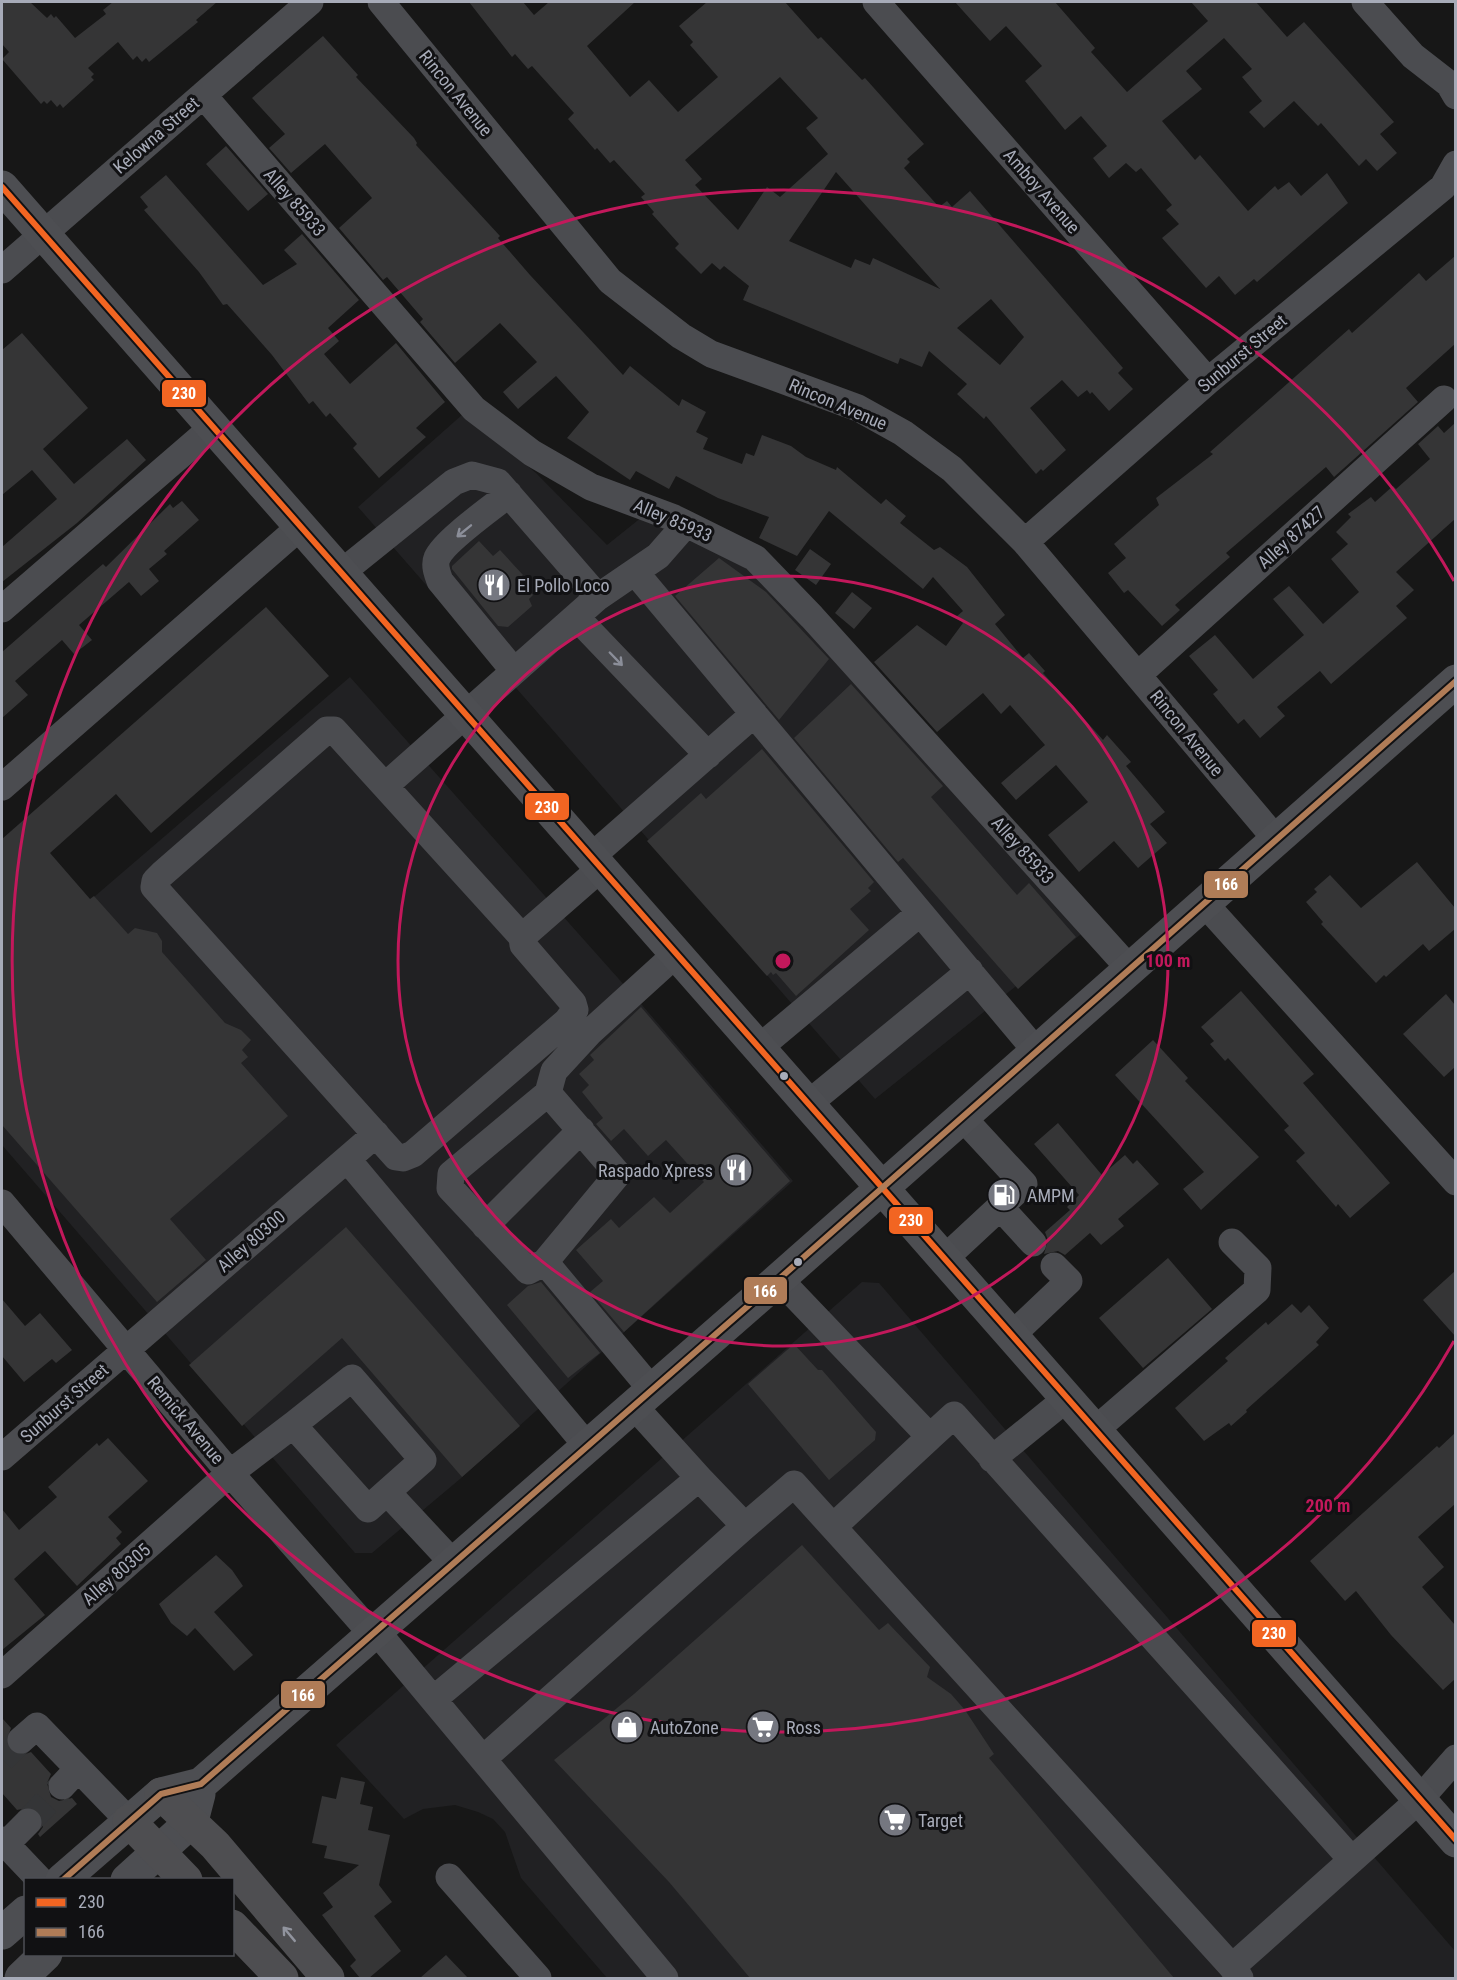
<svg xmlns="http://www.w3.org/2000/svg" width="1457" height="1980" viewBox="0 0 1457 1980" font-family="'Roboto Condensed',sans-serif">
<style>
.built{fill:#212123}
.building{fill:#353536;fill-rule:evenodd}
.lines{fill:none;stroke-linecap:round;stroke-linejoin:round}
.minor-tunnel{stroke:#343537;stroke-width:27;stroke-dasharray:27 14;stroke-linecap:butt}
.minor{stroke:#4b4c50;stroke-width:27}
.major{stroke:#4d4e52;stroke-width:33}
.highway{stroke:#4e4e51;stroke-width:33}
.bus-1-casing{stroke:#111113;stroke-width:10}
.bus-2-casing{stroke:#111113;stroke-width:10}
.bus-1{stroke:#f26522;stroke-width:6}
.bus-2{stroke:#b07c57;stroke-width:6}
.oneway{stroke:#8b8e99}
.oneway2{stroke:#91949e}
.ring{fill:none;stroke:#c2185b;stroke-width:3}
.bus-dot{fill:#a7abb8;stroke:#111113;stroke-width:2}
.labels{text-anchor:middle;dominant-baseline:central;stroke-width:6;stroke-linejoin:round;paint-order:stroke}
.street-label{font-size:18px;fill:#a7abb8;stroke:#111113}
.poi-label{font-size:18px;fill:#a7abb8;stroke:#111113;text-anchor:start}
.centre{fill:#c2185b;stroke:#111113;stroke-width:3}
.ring-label{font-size:18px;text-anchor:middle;font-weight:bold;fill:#c2185b;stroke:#111113;stroke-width:6;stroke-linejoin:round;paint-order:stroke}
.line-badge{stroke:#111113;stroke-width:2}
.badge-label{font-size:16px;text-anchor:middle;font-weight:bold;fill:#fff}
</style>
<rect width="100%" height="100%" fill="#171717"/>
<!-- built -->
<path class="built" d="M 463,414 L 536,473 L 607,545 L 642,517 L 723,551 L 791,603 L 1085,931 L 875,1099 L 358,507 Z
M 350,677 L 642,1005 L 793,1181 L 460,1479 L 372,1553 L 355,1553 L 2,1145 L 2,976 Z
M 862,1282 L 879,1283 L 1455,1951 L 1455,1978 L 607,1978 L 521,1878 L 505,1832 L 493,1819 L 478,1812 L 455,1805 L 423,1809 L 404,1819 L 336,1745 Z"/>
<!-- building -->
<path class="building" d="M 2,2 L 30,2 L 47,18 L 51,14 L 54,18 L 56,16 L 75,38 L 106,14 L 103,10 L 113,2 L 217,2 L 196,20 L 198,22 L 149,62 L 146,58 L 142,62 L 137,56 L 133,60 L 118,42 L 88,68 L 94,74 L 91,77 L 94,80 L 63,108 L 60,104 L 57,107 L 51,100 L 47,104 L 44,101 L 41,104 L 2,59 L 9,52 L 2,44 Z
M 469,2 L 523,2 L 534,15 L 549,2 L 635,2 L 587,46 L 630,97 L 649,80 L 678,112 L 718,77 L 690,45 L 693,42 L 679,26 L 707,2 L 785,2 L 818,39 L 821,37 L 862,80 L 865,78 L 924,144 L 907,159 L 910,162 L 904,168 L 939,207 L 947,201 L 952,207 L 970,191 L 1123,368 L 1118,373 L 1133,389 L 1109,411 L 1092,392 L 1090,394 L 1087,390 L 1078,397 L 1062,380 L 1030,408 L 1066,450 L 1043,471 L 1041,469 L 1036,474 L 986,416 L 984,419 L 957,394 L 967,384 L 929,351 L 922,367 L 900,358 L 898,364 L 743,300 L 749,286 L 724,266 L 720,270 L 712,263 L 701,274 L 675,248 L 679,244 L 652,214 L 654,212 L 641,197 L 645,194 L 614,160 L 610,163 L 597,148 L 595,150 L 568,119 L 574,113 L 532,66 L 528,69 L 515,54 L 512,57 ZM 780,77 L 818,118 L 806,128 L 828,154 L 780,197 L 767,187 L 738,230 L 695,185 L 702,179 L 685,160 ZM 836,172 L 940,289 L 873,258 L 870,265 L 855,259 L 851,268 L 789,241 ZM 991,299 L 1024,337 L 1000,365 L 957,328 Z
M 955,2 L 1055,2 L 1095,48 L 1091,52 L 1127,92 L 1208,21 L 1191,2 L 1256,2 L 1287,37 L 1304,22 L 1394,122 L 1380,134 L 1397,153 L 1377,171 L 1366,159 L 1359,166 L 1321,123 L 1318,126 L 1294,101 L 1264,128 L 1249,112 L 1262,101 L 1242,77 L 1252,69 L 1224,38 L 1186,71 L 1202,89 L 1162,121 L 1195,160 L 1200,155 L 1248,211 L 1275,186 L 1278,190 L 1289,182 L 1301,196 L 1327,173 L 1348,203 L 1257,282 L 1254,279 L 1235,295 L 1219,276 L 1206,288 L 1162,238 L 1179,224 L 1166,210 L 1172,205 L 1141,168 L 1136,172 L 1126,163 L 1109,178 L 1093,158 L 1107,146 L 1081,116 L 1065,130 L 1025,81 L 1042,66 L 1006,26 L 990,41 Z
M 323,36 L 358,75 L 356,77 L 414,138 L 417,143 L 416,145 L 500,236 L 498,238 L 530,275 L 623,375 L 630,366 L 679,406 L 682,399 L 706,412 L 696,432 L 708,438 L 703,449 L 742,464 L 746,453 L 754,456 L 762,435 L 791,446 L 806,457 L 836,470 L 837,467 L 881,504 L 886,499 L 906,516 L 900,523 L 934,550 L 940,547 L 967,567 L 1005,615 L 995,624 L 1023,658 L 1029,653 L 1045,671 L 1043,673 L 1103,740 L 1107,735 L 1131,762 L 1126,766 L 1165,812 L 1150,824 L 1167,843 L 1138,868 L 1114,841 L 1079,872 L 1048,835 L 1088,802 L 1056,765 L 1016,800 L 1001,783 L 1045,745 L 1010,705 L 1001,714 L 983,693 L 937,732 L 874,662 L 917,625 L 946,646 L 963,623 L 956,617 L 963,611 L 933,577 L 923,589 L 829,511 L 797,556 L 759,538 L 769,517 L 718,498 L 676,476 L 669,489 L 636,471 L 630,480 L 567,438 L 589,412 L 556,376 L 518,409 L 503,392 L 537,362 L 500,323 L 455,363 L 420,322 L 423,319 L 387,277 L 383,280 L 339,228 L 372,198 L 325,144 L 291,173 L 269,148 L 285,134 L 252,98 Z
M 226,146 L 268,194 L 248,211 L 206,164 Z
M 166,175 L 263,285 L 297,264 L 284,250 L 302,234 L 359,300 L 328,328 L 339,341 L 324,354 L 350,384 L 396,343 L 445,402 L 416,428 L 426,437 L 379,478 L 353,448 L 357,444 L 330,413 L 326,417 L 313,401 L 309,404 L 272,355 L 227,304 L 223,305 L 199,272 L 144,210 L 148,207 L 140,197 Z
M 1455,256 L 1455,344 L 1406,388 L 1418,402 L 1334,477 L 1326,467 L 1226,553 L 1230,557 L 1175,605 L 1180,610 L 1162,626 L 1128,590 L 1124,593 L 1108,573 L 1126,558 L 1114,544 L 1159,505 L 1156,498 L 1213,454 L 1210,452 L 1349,329 L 1352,333 L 1419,273 L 1426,281 Z
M 22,333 L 88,408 L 43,449 L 74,484 L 127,439 L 146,460 L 77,523 L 2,582 L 2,547 L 57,499 L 32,470 L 2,495 L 2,350 Z
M 1455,423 L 1455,519 L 1396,572 L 1414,590 L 1396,606 L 1407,618 L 1331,684 L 1320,671 L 1277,707 L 1285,716 L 1260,738 L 1244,719 L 1238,724 L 1213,694 L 1218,690 L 1189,656 L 1215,635 L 1253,679 L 1304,635 L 1273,599 L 1289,586 L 1323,624 L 1359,592 L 1331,559 L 1348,544 L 1336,532 L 1351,517 L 1348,514 L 1371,497 L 1375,502 L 1393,486 L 1396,489 L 1430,459 L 1418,444 L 1438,426 L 1444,433 Z
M 182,501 L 199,520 L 164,551 L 167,554 L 149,569 L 159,581 L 141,596 L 129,582 L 79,625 L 92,640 L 74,654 L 62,640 L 15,681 L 28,695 L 2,718 L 2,652 L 103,564 L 106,567 L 170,504 L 173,508 Z
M 479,541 L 493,556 L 500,550 L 523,575 L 519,578 L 533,595 L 529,599 L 532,606 L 508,627 L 498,626 L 452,569 L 452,566 Z
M 810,549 L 831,564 L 816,585 L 795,570 Z
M 719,558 L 766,592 L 829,659 L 779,720 L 675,596 Z
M 852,592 L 872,608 L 854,629 L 835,613 Z
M 266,607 L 329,676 L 151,833 L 116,794 L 50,853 L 90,899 L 94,896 L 128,934 L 135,928 L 157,933 L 162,941 L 162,952 L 225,1023 L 241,1030 L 251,1040 L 242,1050 L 248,1057 L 241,1063 L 288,1116 L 170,1219 L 206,1260 L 157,1302 L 2,1125 L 2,839 Z
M 851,684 L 943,786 L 931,797 L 1017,895 L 1029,883 L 1076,937 L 1018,989 L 903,858 L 898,862 L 794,738 Z
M 762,749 L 874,882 L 868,888 L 871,891 L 850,909 L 869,930 L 796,996 L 776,973 L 773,975 L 771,972 L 767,976 L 647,841 L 701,793 L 706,799 Z
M 1417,862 L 1455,908 L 1455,929 L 1429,951 L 1423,944 L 1386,977 L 1384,975 L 1376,983 L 1321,924 L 1323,922 L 1306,902 L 1317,892 L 1314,889 L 1330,875 L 1361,908 Z
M 1241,991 L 1314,1074 L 1303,1083 L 1390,1183 L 1350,1218 L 1338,1204 L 1336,1207 L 1296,1161 L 1305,1153 L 1284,1130 L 1289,1126 L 1228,1058 L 1225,1061 L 1210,1044 L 1214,1041 L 1201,1027 Z
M 1446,994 L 1455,1005 L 1455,1067 L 1444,1077 L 1403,1034 Z
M 641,1007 L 790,1181 L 624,1332 L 590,1292 L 603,1281 L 576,1250 L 611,1219 L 619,1228 L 654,1197 L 670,1213 L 704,1182 L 666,1140 L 648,1156 L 624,1129 L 611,1141 L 596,1124 L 603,1118 L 582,1092 L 589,1085 L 579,1074 L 594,1060 L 590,1055 Z
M 1153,1040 L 1188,1078 L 1185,1081 L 1259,1157 L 1201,1210 L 1183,1189 L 1204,1172 L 1115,1075 Z
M 1058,1123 L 1102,1175 L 1125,1155 L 1133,1164 L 1137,1160 L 1159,1184 L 1118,1219 L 1124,1226 L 1101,1245 L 1090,1233 L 1065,1255 L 1058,1251 L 1044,1254 L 1048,1240 L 1045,1232 L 1070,1210 L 1067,1207 L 1079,1195 L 1034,1144 Z
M 346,1227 L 520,1426 L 462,1477 L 342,1338 L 242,1426 L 189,1365 Z
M 1168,1258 L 1212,1309 L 1143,1368 L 1099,1318 Z
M 1455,1271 L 1455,1336 L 1423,1300 Z
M 541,1282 L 600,1353 L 568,1378 L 507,1305 L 528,1286 Z
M 2,1299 L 25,1326 L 40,1313 L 72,1350 L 56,1363 L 52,1359 L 24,1382 L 2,1356 Z
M 1292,1304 L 1301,1313 L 1309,1305 L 1329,1328 L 1316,1342 L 1319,1345 L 1246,1410 L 1247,1412 L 1231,1426 L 1229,1423 L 1204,1441 L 1175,1408 L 1228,1361 L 1225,1358 L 1266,1322 L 1268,1325 Z
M 794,1344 L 818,1370 L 822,1370 L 876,1432 L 875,1440 L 829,1480 L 748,1384 Z
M 1455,1433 L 1455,1504 L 1418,1537 L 1444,1567 L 1422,1587 L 1455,1625 L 1455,1679 L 1443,1690 L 1391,1635 L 1356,1591 L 1345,1601 L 1310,1561 L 1437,1446 L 1439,1448 Z
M 108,1438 L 148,1481 L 108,1517 L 122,1532 L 116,1538 L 121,1544 L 77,1586 L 45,1551 L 14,1579 L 45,1615 L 2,1650 L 2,1509 L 19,1530 L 57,1497 L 48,1487 L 97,1443 L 99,1446 Z
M 802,1545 L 879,1630 L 888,1623 L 930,1667 L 927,1677 L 951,1694 L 965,1710 L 994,1754 L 989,1758 L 1174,1978 L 750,1978 L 669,1882 L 554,1760 L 634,1694 Z
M 216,1555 L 232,1570 L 243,1586 L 214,1612 L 253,1655 L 234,1671 L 195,1628 L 187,1636 L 171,1623 L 159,1604 Z
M 2,1718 L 11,1728 L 6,1742 L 10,1751 L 23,1755 L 31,1752 L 51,1774 L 47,1783 L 51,1797 L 59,1801 L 72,1798 L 77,1804 L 40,1837 L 38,1834 L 43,1827 L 43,1819 L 39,1811 L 32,1807 L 17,1810 L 2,1793 Z
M 341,1777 L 365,1782 L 360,1804 L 373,1807 L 368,1830 L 390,1835 L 379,1885 L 392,1902 L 374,1916 L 401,1951 L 369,1978 L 360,1978 L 350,1966 L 356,1960 L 322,1915 L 333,1907 L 323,1893 L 359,1865 L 324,1858 L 327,1846 L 312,1843 L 322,1796 L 336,1799 Z
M 446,1955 L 468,1978 L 420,1978 Z"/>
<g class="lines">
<!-- minor-tunnel -->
<path class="minor-tunnel" d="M 2,1759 L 21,1740
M 28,1822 L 62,1786"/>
<!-- minor -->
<path class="minor" d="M 381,2 L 610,281 L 681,336 L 711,354 L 858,408 L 903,433 L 952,469 L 1025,542 L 1275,838
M 876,2 L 1208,381
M 1365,2 L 1413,56 L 1449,84 L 1456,96
M 203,95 L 474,409 L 532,453 L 591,487 L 674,518 L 755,558 L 812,617 L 1129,968
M 2,270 L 310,2
M 509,494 C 493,507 444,541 437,558 C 434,565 437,573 440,581 L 514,671
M 1025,542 L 1208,381 L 1443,187 L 1456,164
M 635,572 L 1036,1051
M 341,573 L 454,482 L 472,475 L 498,482 L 598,597 L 385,786
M 598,597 L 658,556 L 686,524
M 2,609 L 213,427
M 576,617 L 708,755
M 1139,674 L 1444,399
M 2,787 L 301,526
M 591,857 L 754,714
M 1204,903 L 1456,1182
M 522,937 L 334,730 L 327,730 L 162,874 L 155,881 L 154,887 L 396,1157 L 403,1158 L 413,1154 L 567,1021 L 575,1010 L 573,1003 L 523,945 L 522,937 L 601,868
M 759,1048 L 920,913
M 808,1104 L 970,971
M 962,1117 L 1024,1184 L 1000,1207 L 1033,1243
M 347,1159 L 588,1447
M 2,1203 L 230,1473 L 373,1635
M 485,1226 L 581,1130
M 944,1259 L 1000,1207
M 545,1262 L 618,1174 L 548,1093
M 779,1279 L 930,1437 L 833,1527
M 1011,1336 L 1069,1281 L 1054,1266
M 652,1390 L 545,1262 L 528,1271 L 450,1188 L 451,1174 L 548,1093 L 554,1071 L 589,1033 L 676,954
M 293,1425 L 352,1378 L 423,1460 L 387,1492
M 1094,1431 L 1257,1290 L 1258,1268 L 1232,1242
M 930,1437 L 954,1415 L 1352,1860
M 2,1457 L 376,1134
M 992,1459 L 1066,1399
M 745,1526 L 794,1484 L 1232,1967
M 377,1632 L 665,1978
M 2,1675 L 230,1473 L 293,1425 L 368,1509 L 387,1492 L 454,1564
M 435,1698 L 699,1478 L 634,1406
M 21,1740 L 37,1726 L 129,1821
M 484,1758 L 745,1526 L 699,1478
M 62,1786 L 78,1769
M 2,1840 L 40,1880
M 6,1844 L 28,1822
M 449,1877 L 538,1978
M 1240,1978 L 1232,1967 L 1419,1800 L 1456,1758"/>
<!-- major -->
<path class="major" d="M 2,187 L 1456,1841
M 62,1880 L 161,1794 L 201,1784 L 779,1279 L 1456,681
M 127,1880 L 192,1821 L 199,1794
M 2,1933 L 26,1912
M 21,1978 L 46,1954"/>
<!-- highway -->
<path class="highway" d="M 161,1794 L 215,1845 L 328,1978
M 129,1821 L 186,1880
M 232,1926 L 282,1978"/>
<!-- bus-1 casing -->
<g class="bus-1-casing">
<path id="bus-1" d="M 2,187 L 1456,1840"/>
</g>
<!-- bus-2 casing -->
<g class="bus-2-casing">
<path id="bus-2" d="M 63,1880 L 161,1794 L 201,1784 L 779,1279 L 1456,681"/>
</g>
<!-- bus-1 -->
<use href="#bus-1" class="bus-1"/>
<!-- bus-2 -->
<use href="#bus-2" class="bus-2"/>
</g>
<!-- one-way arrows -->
<defs><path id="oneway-shaft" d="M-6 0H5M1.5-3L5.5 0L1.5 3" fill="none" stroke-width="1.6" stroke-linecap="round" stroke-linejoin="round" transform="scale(1.5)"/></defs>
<g class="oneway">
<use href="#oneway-shaft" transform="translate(464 531) rotate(141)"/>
<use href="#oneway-shaft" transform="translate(616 659) rotate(46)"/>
</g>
<use class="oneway2" href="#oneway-shaft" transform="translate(289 1934) rotate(-130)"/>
<!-- distance rings -->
<g class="ring">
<circle cx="783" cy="961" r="385"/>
<path d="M1454 1341A771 771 0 1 1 1454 581"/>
</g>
<!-- icons -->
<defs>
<g id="restaurant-disc" transform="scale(1.725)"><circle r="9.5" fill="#757780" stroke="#111113"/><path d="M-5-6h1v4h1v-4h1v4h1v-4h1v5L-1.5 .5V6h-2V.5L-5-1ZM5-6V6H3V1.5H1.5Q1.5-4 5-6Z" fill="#fff"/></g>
<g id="fuel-disc" transform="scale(1.725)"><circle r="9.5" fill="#757780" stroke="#111113"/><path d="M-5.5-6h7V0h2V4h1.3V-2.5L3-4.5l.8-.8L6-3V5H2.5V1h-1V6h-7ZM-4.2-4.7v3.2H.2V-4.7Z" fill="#fff"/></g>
<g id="shop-disc" transform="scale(1.725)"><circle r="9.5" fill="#757780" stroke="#111113"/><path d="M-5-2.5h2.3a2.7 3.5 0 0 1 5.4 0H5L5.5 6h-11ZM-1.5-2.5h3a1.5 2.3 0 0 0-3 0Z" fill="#fff"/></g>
<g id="supermarket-disc" transform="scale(1.725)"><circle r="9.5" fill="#757780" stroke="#111113"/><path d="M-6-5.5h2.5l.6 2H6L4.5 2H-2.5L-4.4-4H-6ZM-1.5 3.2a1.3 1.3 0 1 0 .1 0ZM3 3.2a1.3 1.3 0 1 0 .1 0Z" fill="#fff"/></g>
</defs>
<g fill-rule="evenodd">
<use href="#restaurant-disc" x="494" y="585"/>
<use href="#restaurant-disc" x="736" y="1170"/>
<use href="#fuel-disc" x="1004" y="1195"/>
<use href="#shop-disc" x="627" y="1727"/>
<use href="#supermarket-disc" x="763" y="1727"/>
<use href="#supermarket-disc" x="895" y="1820"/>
</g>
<!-- markers -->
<g class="bus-dot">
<circle cx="784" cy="1076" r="5"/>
<circle cx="798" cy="1262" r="5"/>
</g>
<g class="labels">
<!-- street labels -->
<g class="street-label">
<text transform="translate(456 93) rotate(51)">Rincon Avenue</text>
<text transform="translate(156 135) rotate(-41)">Kelowna Street</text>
<text transform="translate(1042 191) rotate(49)">Amboy Avenue</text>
<text transform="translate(295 202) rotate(49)">Alley 85933</text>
<text transform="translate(1242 353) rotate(-40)">Sunburst Street</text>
<text transform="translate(838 404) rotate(23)">Rincon Avenue</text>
<text transform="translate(673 520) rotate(23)">Alley 85933</text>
<text transform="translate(1291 537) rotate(-42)">Alley 87427</text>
<text transform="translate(1187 733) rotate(51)">Rincon Avenue</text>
<text transform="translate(1023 850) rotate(48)">Alley 85933</text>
<text transform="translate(251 1241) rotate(-41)">Alley 80300</text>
<text transform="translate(64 1403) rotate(-41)">Sunburst Street</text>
<text transform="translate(186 1420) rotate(50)">Remick Avenue</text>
<text transform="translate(116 1574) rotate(-41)">Alley 80305</text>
</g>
<!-- poi labels -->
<g class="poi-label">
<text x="517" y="585">El Pollo Loco</text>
<text x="713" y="1170" text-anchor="end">Raspado Xpress</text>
<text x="1027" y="1195">AMPM</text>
<text x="650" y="1727">AutoZone</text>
<text x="786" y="1727">Ross</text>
<text x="918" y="1820">Target</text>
</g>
</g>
<circle cx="783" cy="961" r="9" class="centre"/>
<g class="ring-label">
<text x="1168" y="967">100 m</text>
<text x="1328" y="1512">200 m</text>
</g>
<g class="line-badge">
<rect x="161" y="379" width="46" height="29" rx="6" fill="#f26522"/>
<rect x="524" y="792" width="46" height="29" rx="6" fill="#f26522"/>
<rect x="1203" y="870" width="46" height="29" rx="6" fill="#b07c57"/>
<rect x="888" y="1206" width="46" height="29" rx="6" fill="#f26522"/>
<rect x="743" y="1276" width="45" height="29" rx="6" fill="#b07c57"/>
<rect x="1251" y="1619" width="46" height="29" rx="6" fill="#f26522"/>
<rect x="280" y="1680" width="46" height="29" rx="6" fill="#b07c57"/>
</g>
<g class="badge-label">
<text x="184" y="399">230</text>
<text x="547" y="813">230</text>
<text x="1226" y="890">166</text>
<text x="911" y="1226">230</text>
<text x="765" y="1297">166</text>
<text x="1274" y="1639">230</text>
<text x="303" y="1701">166</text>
</g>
<!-- border -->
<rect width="1457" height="1980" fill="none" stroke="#a7abb8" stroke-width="6"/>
<!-- legend -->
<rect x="24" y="1878" width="210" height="78" fill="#111113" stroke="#4d4f55" stroke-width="1.5"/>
<rect x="36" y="1898" width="30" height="9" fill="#f26522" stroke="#4d4f55" stroke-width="1.5"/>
<text x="78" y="1908" font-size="18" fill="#a7abb8">230</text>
<rect x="36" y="1928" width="30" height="9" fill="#b07c57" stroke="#4d4f55" stroke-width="1.5"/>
<text x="78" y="1938" font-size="18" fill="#a7abb8">166</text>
</svg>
